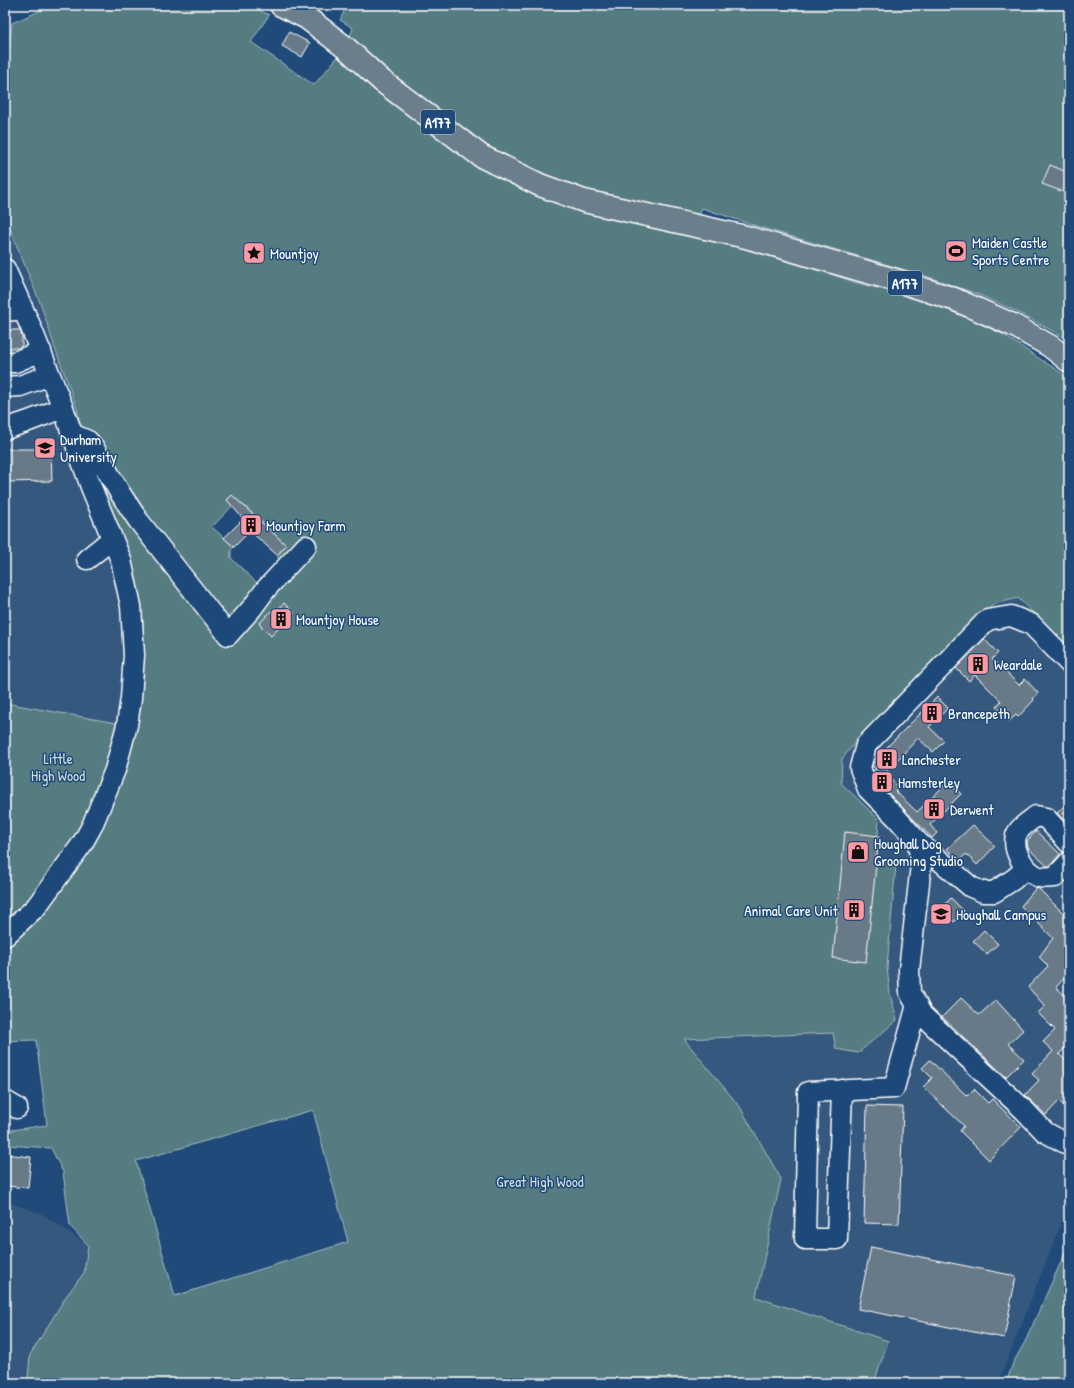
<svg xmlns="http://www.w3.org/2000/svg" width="1074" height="1388" viewBox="0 0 1074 1388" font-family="'Patrick Hand',sans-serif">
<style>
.built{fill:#35587e}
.green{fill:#557b81;stroke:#aabdc0;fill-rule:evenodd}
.building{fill:#687a88;stroke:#fff}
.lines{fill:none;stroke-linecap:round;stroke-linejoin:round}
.minor-casing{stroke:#fff;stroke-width:23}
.major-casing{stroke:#fff;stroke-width:25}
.minor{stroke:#1f4a7a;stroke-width:20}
.major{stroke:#6b7e8b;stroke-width:22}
.labels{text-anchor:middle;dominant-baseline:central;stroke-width:3;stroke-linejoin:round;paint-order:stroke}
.shield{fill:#1f4a7a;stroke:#bcc9d7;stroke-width:1}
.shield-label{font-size:14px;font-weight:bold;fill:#fff}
.poi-label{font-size:15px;fill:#fff;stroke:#1f4a7a;text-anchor:start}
.park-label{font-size:15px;fill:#d4dee0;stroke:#1f4a7a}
</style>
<rect width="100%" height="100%" fill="#1f4a7a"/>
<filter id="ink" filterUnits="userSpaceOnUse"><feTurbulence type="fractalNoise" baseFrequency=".025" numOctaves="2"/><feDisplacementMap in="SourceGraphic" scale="8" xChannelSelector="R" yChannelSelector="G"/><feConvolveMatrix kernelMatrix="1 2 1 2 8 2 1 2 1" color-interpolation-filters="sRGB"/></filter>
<g filter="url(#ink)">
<!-- built -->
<path class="built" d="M 5,22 L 12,23 L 5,79 Z
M 5,200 L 6,219 L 41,305 L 55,348 L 77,408 L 91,487 L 121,560 L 127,725 L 5,703 Z
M 1018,598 L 1069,648 L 1069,1203 L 1011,1351 L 997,1383 L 874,1383 L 888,1341 L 756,1297 L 781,1179 L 683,1039 L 802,1034 L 841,783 L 842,759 L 866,729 L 994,604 Z
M 5,1201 L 42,1214 L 88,1245 L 84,1273 L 67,1296 L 30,1355 L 28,1378 L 22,1383 L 5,1383 Z"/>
<!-- green -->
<path class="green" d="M 53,5 L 245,5 L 251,6 L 269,15 L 251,42 L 314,85 L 346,47 L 353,28 L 340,20 L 347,5 L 1069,5 L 1069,340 L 1016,311 L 977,294 L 926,276 L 759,227 L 702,208 L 692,236 L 727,244 L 803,264 L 854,282 L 900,294 L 945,309 L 975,321 L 1002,334 L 1060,372 L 1069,380 L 1069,648 L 1018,598 L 994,604 L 866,729 L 842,759 L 841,783 L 879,820 L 876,862 L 896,864 L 887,967 L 890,994 L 897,1020 L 858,1053 L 836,1049 L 833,1033 L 684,1039 L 740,1107 L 781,1179 L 756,1297 L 888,1341 L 874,1383 L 22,1383 L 28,1378 L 30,1355 L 67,1295 L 84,1273 L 88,1245 L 70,1226 L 63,1172 L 51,1148 L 7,1145 L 5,1133 L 5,1131 L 47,1125 L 36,1040 L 5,1041 L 5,703 L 127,725 L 133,625 L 91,487 L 77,408 L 55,348 L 41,305 L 6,219 L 5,200 L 5,79 L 12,23 ZM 238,500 L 286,545 L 277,557 L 282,561 L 262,588 L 231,558 L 231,550 L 234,547 L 212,527 ZM 313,1110 L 348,1242 L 175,1296 L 136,1161 Z
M 1069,1244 L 1069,1383 L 1006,1383 L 1013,1363 L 1025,1342 Z"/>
<!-- building -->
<path class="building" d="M 289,32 L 310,43 L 302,57 L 282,46 Z
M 1050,165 L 1069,173 L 1069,194 L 1042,184 Z
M 5,330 L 20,330 L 22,337 L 22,346 L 18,348 L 5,348 Z
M 5,449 L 51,449 L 52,481 L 5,482 Z
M 232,495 L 286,545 L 277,555 L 250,531 L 234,547 L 224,538 L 243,519 L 227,500 Z
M 284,603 L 294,613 L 271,636 L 259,624 L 271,611 L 274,614 Z
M 984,639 L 998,653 L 992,659 L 1019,685 L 1025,679 L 1038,693 L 1033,699 L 1034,700 L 1018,717 L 1016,715 L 1009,721 L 996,707 L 1001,701 L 975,675 L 969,681 L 956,668 Z
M 937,697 L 948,708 L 929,727 L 944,741 L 933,752 L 918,738 L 885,773 L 898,787 L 895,791 L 917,812 L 949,781 L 961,794 L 930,825 L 937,833 L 932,838 L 878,783 L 873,771 L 876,769 L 872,766 L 874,760 Z
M 1069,801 L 1069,826 L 1057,813 Z
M 973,825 L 995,846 L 977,865 L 966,854 L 959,861 L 947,849 Z
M 1036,831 L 1060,854 L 1050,866 L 1047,866 L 1028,848 L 1027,841 Z
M 845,832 L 879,836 L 866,962 L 833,958 Z
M 1036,888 L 1039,889 L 1069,919 L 1069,973 L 1056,987 L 1069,999 L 1069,1044 L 1059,1054 L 1069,1064 L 1069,1111 L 1059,1101 L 1046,1115 L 1025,1095 L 1039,1080 L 1032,1074 L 1053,1051 L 1043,1042 L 1055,1030 L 1038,1013 L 1045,1006 L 1028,987 L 1048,966 L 1039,957 L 1053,938 L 1021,906 Z
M 951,898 L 964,911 L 954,922 L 940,909 Z
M 984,930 L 998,944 L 987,954 L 973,941 Z
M 961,998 L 979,1015 L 996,1000 L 1023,1030 L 1008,1044 L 1024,1059 L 1006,1077 L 942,1017 Z
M 930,1060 L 967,1096 L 974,1089 L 988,1103 L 992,1099 L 1021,1127 L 989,1160 L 960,1131 L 964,1126 L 923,1087 L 932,1078 L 922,1068 Z
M 867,1106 L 903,1107 L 899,1224 L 864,1223 Z
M 5,1154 L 31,1157 L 28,1188 L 5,1186 Z
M 871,1247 L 1016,1276 L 1004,1338 L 858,1309 Z"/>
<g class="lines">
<!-- minor casing -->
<g class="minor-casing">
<path id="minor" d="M 5,269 L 30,325 L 63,408 L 91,487 L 121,560 L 131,606 L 134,655 L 131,698 L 127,725 L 115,770 L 92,826 L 82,844 L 36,907 L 5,936
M 5,311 L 23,309
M 5,362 L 15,362 L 41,351
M 5,387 L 20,386 L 50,375
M 5,429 L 26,422 L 63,408
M 72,434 L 88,441 L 94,448 L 120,493 L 138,520 L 228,635 L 252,608 L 266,589 L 306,546
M 87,559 L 112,539
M 918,842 L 921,865 L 909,970 L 910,993 L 922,1015 L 1024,1110 L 1045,1132 L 1069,1145
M 1069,843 L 1046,818 L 1036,816 C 1030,821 1018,828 1016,836 C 1012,851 1025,872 1039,877 C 1044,878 1051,877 1055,877 L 1069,862
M 1026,868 L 1014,879 L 994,892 L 983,892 L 971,887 L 918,842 L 896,817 L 868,789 L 860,768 L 866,745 L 987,620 L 1011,616 L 1031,624 L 1069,663
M 842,1090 L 837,1239 L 805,1239 L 808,1092 L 894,1088 L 917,1005
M 5,1101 L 17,1108"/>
</g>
<!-- major casing -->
<g class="major-casing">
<path id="major" d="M 281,5 L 307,18 L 346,48 L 382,81 L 481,156 L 540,185 L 584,201 L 746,237 L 895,280 L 954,299 L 1013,325 L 1050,346 L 1069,361"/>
</g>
<!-- minor -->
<use href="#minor" class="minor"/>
<!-- major -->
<use href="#major" class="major"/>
</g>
</g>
<!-- icons -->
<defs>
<g id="stadium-square" transform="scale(1.15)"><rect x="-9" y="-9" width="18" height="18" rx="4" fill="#ff9aa2" stroke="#1f4a7a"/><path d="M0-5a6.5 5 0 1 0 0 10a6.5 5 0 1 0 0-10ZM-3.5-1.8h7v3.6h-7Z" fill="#111"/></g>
<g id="sight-square" transform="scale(1.15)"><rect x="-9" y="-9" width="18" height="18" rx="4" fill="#ff9aa2" stroke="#1f4a7a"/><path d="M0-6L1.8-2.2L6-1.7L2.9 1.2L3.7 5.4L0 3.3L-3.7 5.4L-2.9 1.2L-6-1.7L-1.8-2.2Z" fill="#111"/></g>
<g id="university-square" transform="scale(1.15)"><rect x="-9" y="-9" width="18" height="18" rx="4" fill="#ff9aa2" stroke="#1f4a7a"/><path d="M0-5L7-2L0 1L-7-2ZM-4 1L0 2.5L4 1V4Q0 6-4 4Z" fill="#111"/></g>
<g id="building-square" transform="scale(1.15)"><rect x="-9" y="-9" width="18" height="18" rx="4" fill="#ff9aa2" stroke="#1f4a7a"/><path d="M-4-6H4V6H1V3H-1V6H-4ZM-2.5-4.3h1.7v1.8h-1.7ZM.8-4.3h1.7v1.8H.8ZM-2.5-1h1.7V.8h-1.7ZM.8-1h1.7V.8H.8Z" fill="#111"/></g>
<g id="shop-square" transform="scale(1.15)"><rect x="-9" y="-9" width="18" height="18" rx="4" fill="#ff9aa2" stroke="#1f4a7a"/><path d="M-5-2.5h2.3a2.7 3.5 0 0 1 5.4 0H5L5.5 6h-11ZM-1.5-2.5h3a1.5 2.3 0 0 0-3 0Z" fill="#111"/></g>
</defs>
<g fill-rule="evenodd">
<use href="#stadium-square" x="956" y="251"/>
<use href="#sight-square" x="254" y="253"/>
<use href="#university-square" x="45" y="448"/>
<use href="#building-square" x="251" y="525"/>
<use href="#building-square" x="281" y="619"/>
<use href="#building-square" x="978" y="664"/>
<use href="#building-square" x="932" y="713"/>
<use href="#building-square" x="887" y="759"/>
<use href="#building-square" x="882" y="782"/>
<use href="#building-square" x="934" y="809"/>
<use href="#shop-square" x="858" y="852"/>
<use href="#building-square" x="854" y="910"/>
<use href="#university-square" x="941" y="914"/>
</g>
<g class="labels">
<!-- shield labels -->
<g class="shield">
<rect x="421" y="110" width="34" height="24" rx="3"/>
<rect x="888" y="271" width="34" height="24" rx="3"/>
</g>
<g class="shield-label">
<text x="438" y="122">A177</text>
<text x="905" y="283">A177</text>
</g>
<!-- poi labels -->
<g class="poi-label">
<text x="972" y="242">Maiden Castle<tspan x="972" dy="17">Sports Centre</tspan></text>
<text x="270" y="253">Mountjoy</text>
<text x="60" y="439">Durham<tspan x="60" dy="17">University</tspan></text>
<text x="266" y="525">Mountjoy Farm</text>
<text x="296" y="619">Mountjoy House</text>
<text x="994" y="664">Weardale</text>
<text x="948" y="713">Brancepeth</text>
<text x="902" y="759">Lanchester</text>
<text x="898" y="782">Hamsterley</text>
<text x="950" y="809">Derwent</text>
<text x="874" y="843">Houghall Dog<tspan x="874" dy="17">Grooming Studio</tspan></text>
<text x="838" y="910" text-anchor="end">Animal Care Unit</text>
<text x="956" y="914">Houghall Campus</text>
</g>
<!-- park labels -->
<g class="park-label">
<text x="58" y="758">Little<tspan x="58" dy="17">High Wood</tspan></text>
<text x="540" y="1181">Great High Wood</text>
</g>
</g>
<!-- margin -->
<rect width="1074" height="1388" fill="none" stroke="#1f4a7a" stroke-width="20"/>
<rect x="10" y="10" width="1054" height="1368" fill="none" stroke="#fff" stroke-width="1.5" filter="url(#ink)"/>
</svg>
